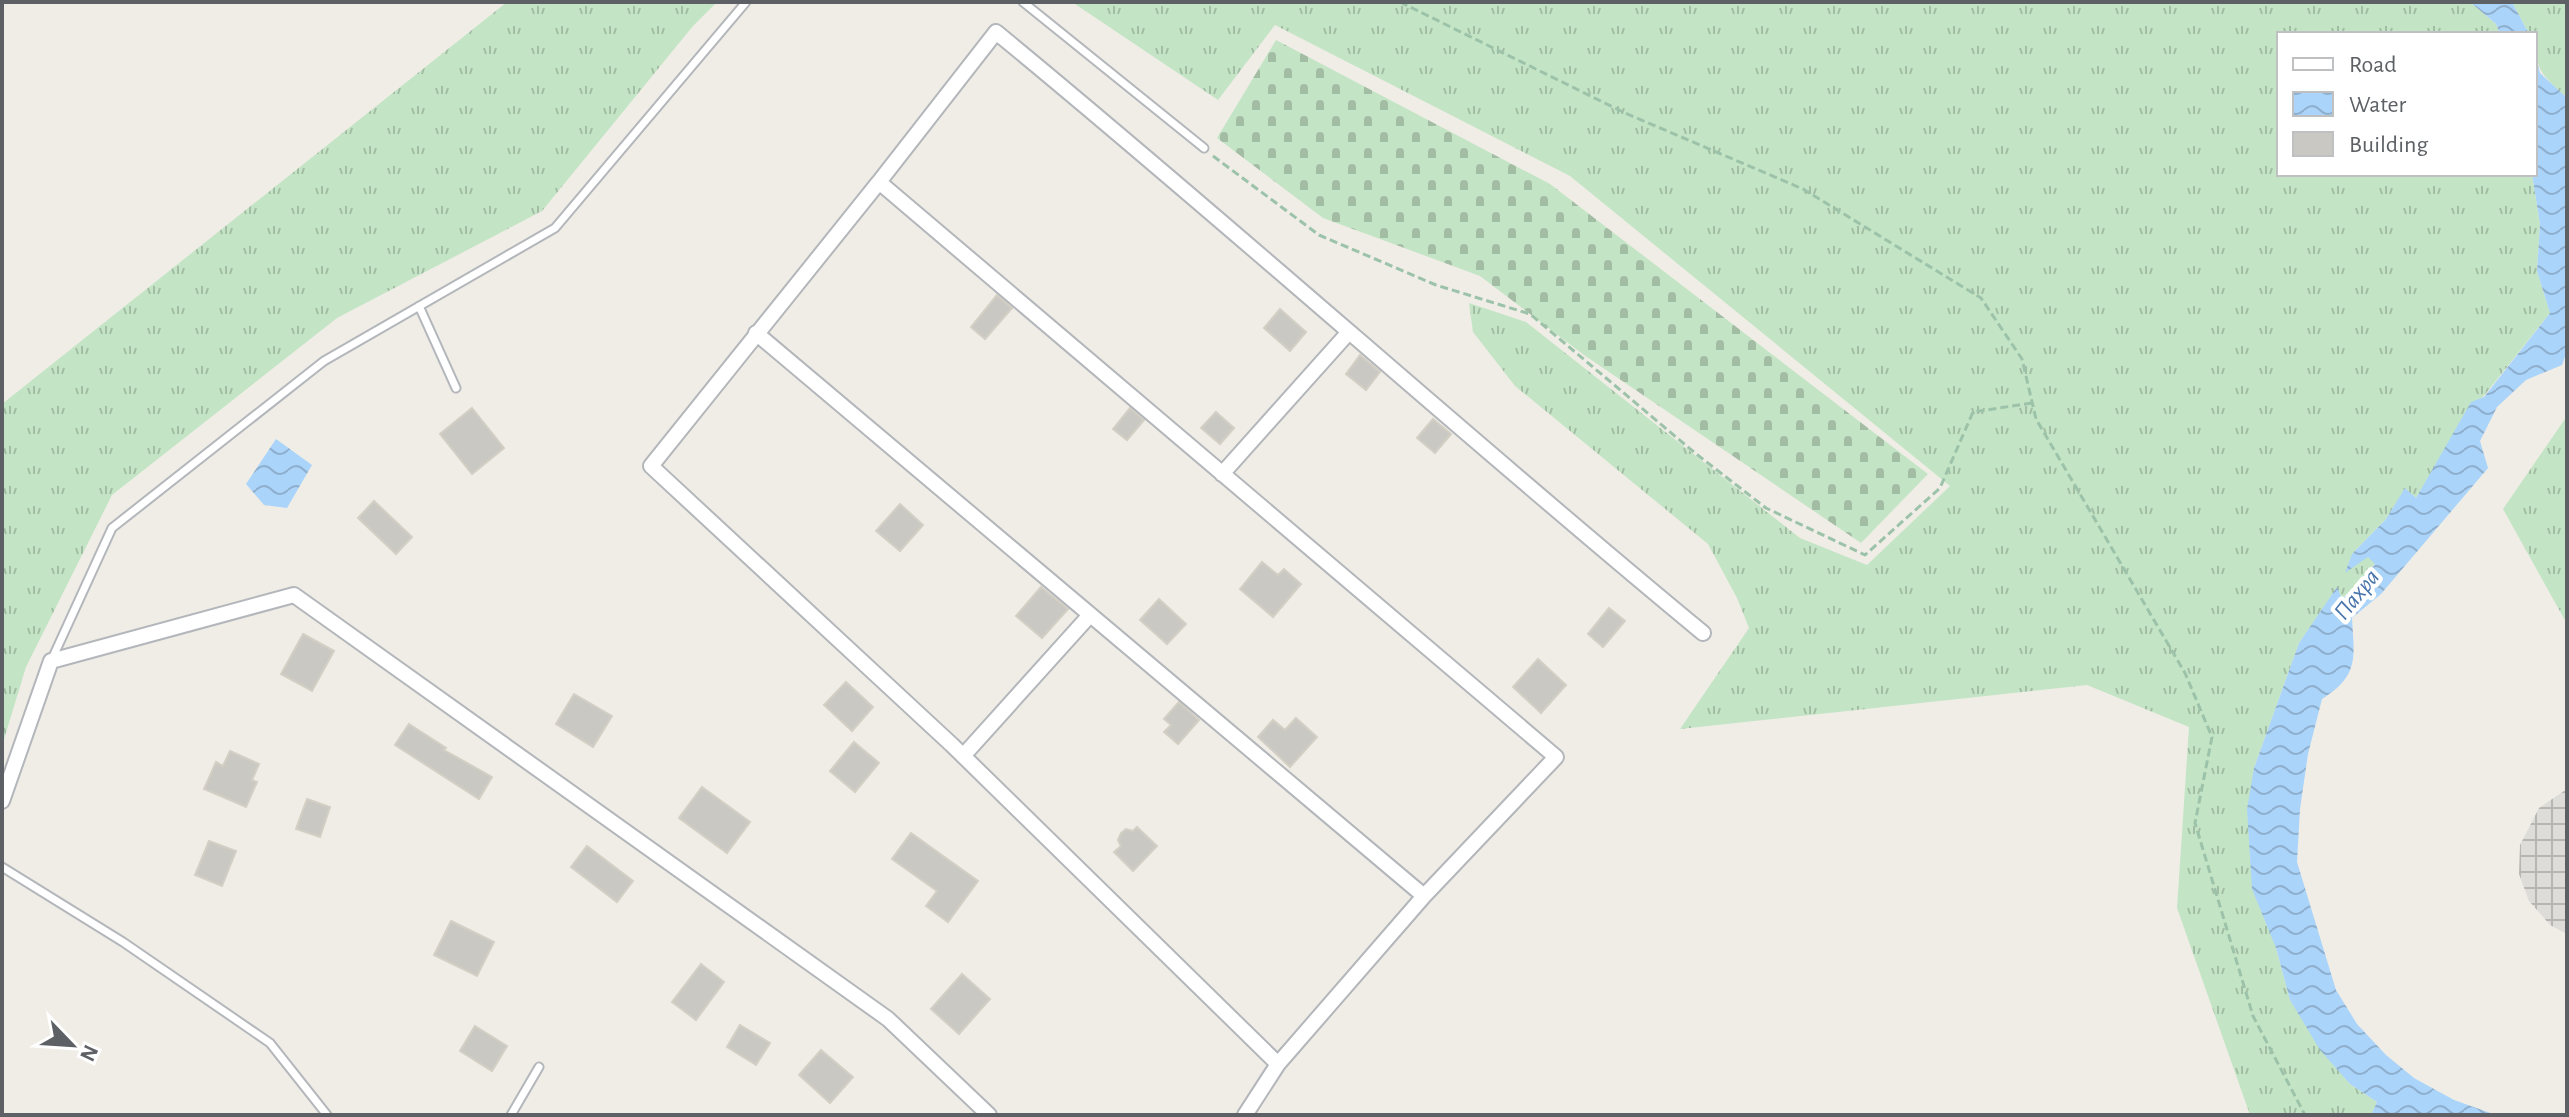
<svg xmlns="http://www.w3.org/2000/svg" width="2569" height="1117" viewBox="0 0 2569 1117" font-family="'Alegreya Sans',sans-serif">
<style>
.industrial{fill:url(#industrial-grid)}
.grass{fill:url(#grass-tufts)}
.cemetery{fill:url(#cemetery-stones)}
.water{fill:url(#water-waves)}
.building{fill:#cac8c2;stroke:#d3cfc4;stroke-width:2}
.lines{fill:none;stroke-linecap:round;stroke-linejoin:round}
.service-casing{stroke:#b3b6ba;stroke-width:11}
.minor-casing{stroke:#b3b6ba;stroke-width:18}
.path{stroke:#9cc3a9;stroke-width:3;stroke-dasharray:8 4;stroke-linecap:butt}
.service{stroke:#fff;stroke-width:7}
.minor{stroke:#fff;stroke-width:14}
.labels{text-anchor:middle;dominant-baseline:central;stroke-width:8;stroke-linejoin:round;paint-order:stroke}
.water-label{font-size:24px;font-style:italic;fill:#4874ac;stroke:#fff}
</style>
<defs>
<pattern id="industrial-grid" width="8" height="8" patternUnits="userSpaceOnUse" patternTransform="scale(2)"><rect width="8" height="8" fill="#dedcd8"/><path d="M0 4h8M4 0v8" fill="none" stroke="#b7b6b3"/></pattern>
<pattern id="grass-tufts" width="24" height="20" patternUnits="userSpaceOnUse" patternTransform="scale(2)"><rect width="24" height="20" fill="#c4e5c5"/><path d="M3 7l-1-3M5 7V3M7 7l1-3M15 17l-1-3M17 17v-4M19 17l1-3" fill="none" stroke="#a2bda4"/></pattern>
<pattern id="cemetery-stones" width="16" height="16" patternUnits="userSpaceOnUse" patternTransform="scale(2)"><rect width="16" height="16" fill="#c4e5c5"/><path d="M2 7V4a2 2 0 0 1 4 0v3zM10 15v-3a2 2 0 0 1 4 0v3z" fill="#a2bda4"/></pattern>
<pattern id="water-waves" width="16" height="10" patternUnits="userSpaceOnUse" patternTransform="scale(2)"><rect width="16" height="10" fill="#abd4fa"/><path d="M0 5q4-4 8 0t8 0" fill="none" stroke="#8eafce"/></pattern>
</defs>
<rect width="100%" height="100%" fill="#efede6"/>
<!-- industrial -->
<path class="industrial" d="M 2567,789 L 2567,934 L 2550,925 L 2529,901 L 2519,874 L 2520,845 L 2539,808 Z"/>
<!-- grass -->
<path class="grass" d="M 507,2 L 717,2 L 693,26 L 542,211 L 337,318 L 112,495 L 26,667 L 2,746 L 2,404 Z
M 1072,2 L 2470,2 L 2496,24 L 2500,34 L 2279,34 L 2279,174 L 2532,174 L 2540,224 L 2537,271 L 2550,313 L 2455,432 L 2416,498 L 2405,489 L 2386,519 L 2352,554 L 2368,557 L 2375,563 L 2362,581 L 2341,599 L 2337,588 L 2299,643 L 2254,768 L 2276,948 L 2290,1000 L 2350,1084 L 2377,1102 L 2371,1115 L 2250,1115 L 2177,908 L 2189,727 L 2087,685 L 1680,729 L 1749,628 L 1737,598 L 1708,544 L 1515,386 L 1473,332 L 1469,303 L 1526,322 L 1800,538 L 1867,565 L 1950,486 L 1570,176 L 1275,25 L 1218,100 Z
M 2512,2 L 2567,2 L 2567,98 C 2541,74 2535,71 2535,34 L 2529,34 Z
M 2567,416 L 2567,624 L 2503,509 Z"/>
<!-- cemetery -->
<path class="cemetery" d="M 1276,40 L 1550,184 L 1928,474 L 1861,543 L 1584,355 L 1480,276 L 1323,218 L 1217,138 Z"/>
<!-- water -->
<path class="water" d="M 2470,2 L 2512,2 L 2529,34 L 2500,34 L 2496,24 Z
M 2535,54 L 2540,73 L 2567,98 L 2567,351 L 2562,365 L 2526,380 L 2497,407 L 2480,441 L 2488,468 L 2381,594 L 2352,618 C 2354,657 2360,675 2322,699 L 2308,754 L 2300,809 L 2297,862 L 2336,990 L 2357,1024 L 2386,1055 L 2414,1078 L 2454,1100 L 2496,1115 L 2371,1115 L 2377,1102 L 2350,1084 L 2320,1050 L 2290,1000 L 2276,948 L 2252,889 L 2247,809 L 2254,768 L 2299,643 L 2337,587 L 2342,599 L 2362,581 L 2375,564 L 2368,557 L 2345,573 L 2352,554 L 2386,519 L 2405,488 L 2416,498 L 2471,402 L 2484,397 L 2550,313 L 2537,271 L 2540,224 L 2532,174 L 2535,174 Z
M 276,439 L 312,465 L 287,508 L 264,505 L 246,484 Z"/>
<!-- building -->
<path class="building" d="M 997,295 L 1012,308 L 985,339 L 971,327 Z
M 1280,309 L 1306,332 L 1290,351 L 1264,328 Z
M 1360,355 L 1380,372 L 1366,390 L 1346,374 Z
M 472,408 L 504,448 L 472,474 L 440,434 Z
M 1130,408 L 1144,420 L 1127,440 L 1113,429 Z
M 1216,412 L 1234,428 L 1220,444 L 1201,428 Z
M 1433,419 L 1451,434 L 1435,453 L 1417,438 Z
M 374,501 L 412,537 L 396,554 L 358,518 Z
M 900,504 L 923,525 L 900,551 L 876,531 Z
M 1262,562 L 1278,575 L 1284,569 L 1301,584 L 1273,617 L 1240,589 Z
M 1041,587 L 1068,609 L 1042,638 L 1016,616 Z
M 1159,599 L 1186,624 L 1167,644 L 1140,620 Z
M 1609,608 L 1625,621 L 1603,647 L 1588,634 Z
M 303,634 L 334,651 L 312,691 L 281,674 Z
M 1538,659 L 1566,685 L 1541,713 L 1513,687 Z
M 846,682 L 873,707 L 852,731 L 824,705 Z
M 574,694 L 612,716 L 593,747 L 556,724 Z
M 1179,702 L 1199,720 L 1178,744 L 1164,732 L 1171,725 L 1164,719 Z
M 1296,718 L 1317,737 L 1290,767 L 1258,737 L 1273,720 L 1285,730 Z
M 409,724 L 446,748 L 444,750 L 492,777 L 479,799 L 395,745 Z
M 854,742 L 879,763 L 855,792 L 830,771 Z
M 230,751 L 259,764 L 252,780 L 257,782 L 246,807 L 204,789 L 216,762 L 223,766 Z
M 702,787 L 750,822 L 727,853 L 679,818 Z
M 307,799 L 330,807 L 320,837 L 296,829 Z
M 1137,827 L 1157,846 L 1133,871 L 1114,852 L 1121,846 L 1118,840 L 1121,833 L 1126,829 L 1133,831 Z
M 911,833 L 978,881 L 948,922 L 926,906 L 937,891 L 892,859 Z
M 209,841 L 236,851 L 222,886 L 195,875 Z
M 587,846 L 633,881 L 617,902 L 571,867 Z
M 451,921 L 494,942 L 477,976 L 434,955 Z
M 701,964 L 724,982 L 696,1020 L 672,1002 Z
M 962,974 L 990,999 L 959,1034 L 931,1009 Z
M 740,1025 L 770,1043 L 756,1065 L 727,1047 Z
M 475,1026 L 507,1046 L 492,1071 L 460,1051 Z
M 821,1050 L 853,1077 L 830,1103 L 799,1075 Z"/>
<g class="lines">
<!-- service casing -->
<g class="service-casing">
<path id="service" d="M 1023,2 L 1204,148
M 419,306 L 456,388
M 52,659 L 112,528 L 324,361 L 555,228 L 746,2
M 2,867 L 123,942 L 270,1043 L 327,1115
M 511,1115 L 539,1067"/>
</g>
<!-- minor casing -->
<g class="minor-casing">
<path id="minor" d="M 879,182 L 996,32 C 1235,228 1464,436 1703,633
M 756,333 L 1424,896
M 1222,474 L 1349,332
M 963,756 L 1090,615
M 2,801 L 51,661 L 294,595 L 888,1019 L 989,1115
M 1245,1115 L 1278,1064 L 1424,896 L 1556,757 L 879,182 L 651,466 L 952,745 L 1278,1064"/>
</g>
<!-- path -->
<path class="path" d="M 1400,2 L 1625,113 L 1803,189 L 1981,298 L 2022,359 L 2036,419 L 2185,673 L 2212,737 L 2195,823 L 2253,1016 L 2305,1115
M 1213,156 L 1319,235 L 1436,285 L 1530,314 L 1695,453 L 1766,508 L 1865,555 L 1940,488 L 1973,412 L 2032,403"/>
<!-- service -->
<use href="#service" class="service"/>
<!-- minor -->
<use href="#minor" class="minor"/>
</g>
<g class="labels">
<!-- water labels -->
<g class="water-label">
<text transform="translate(2357 595) rotate(-51)">Пахра</text>
</g>
</g>
<!-- border -->
<rect width="2569" height="1117" fill="none" stroke="#5d6165" stroke-width="8"/>
<!-- legend -->
<rect x="2277" y="32" width="260" height="144" fill="#ffffff" stroke="#bec0c1" stroke-width="2"/>
<rect x="2293" y="58" width="40" height="12" fill="#ffffff" stroke="#bec0c1" stroke-width="2"/>
<text x="2349" y="72" font-size="24" fill="#5d6165">Road</text>
<rect x="2293" y="92" width="40" height="24" fill="url(#water-waves)" stroke="#bec0c1" stroke-width="2"/>
<text x="2349" y="112" font-size="24" fill="#5d6165">Water</text>
<rect x="2293" y="132" width="40" height="24" fill="#cac8c2" stroke="#bec0c1" stroke-width="2"/>
<text x="2349" y="152" font-size="24" fill="#5d6165">Building</text>
<!-- north arrow -->
<g transform="translate(72 1045) rotate(115)" stroke="#ffffff" stroke-width="6" paint-order="stroke">
<path d="M0-6L14 30L0 20L-14 30Z" fill="#5d6165"/>
<text y="-12" font-size="22" font-weight="bold" text-anchor="middle" fill="#5d6165">N</text>
</g>
</svg>
